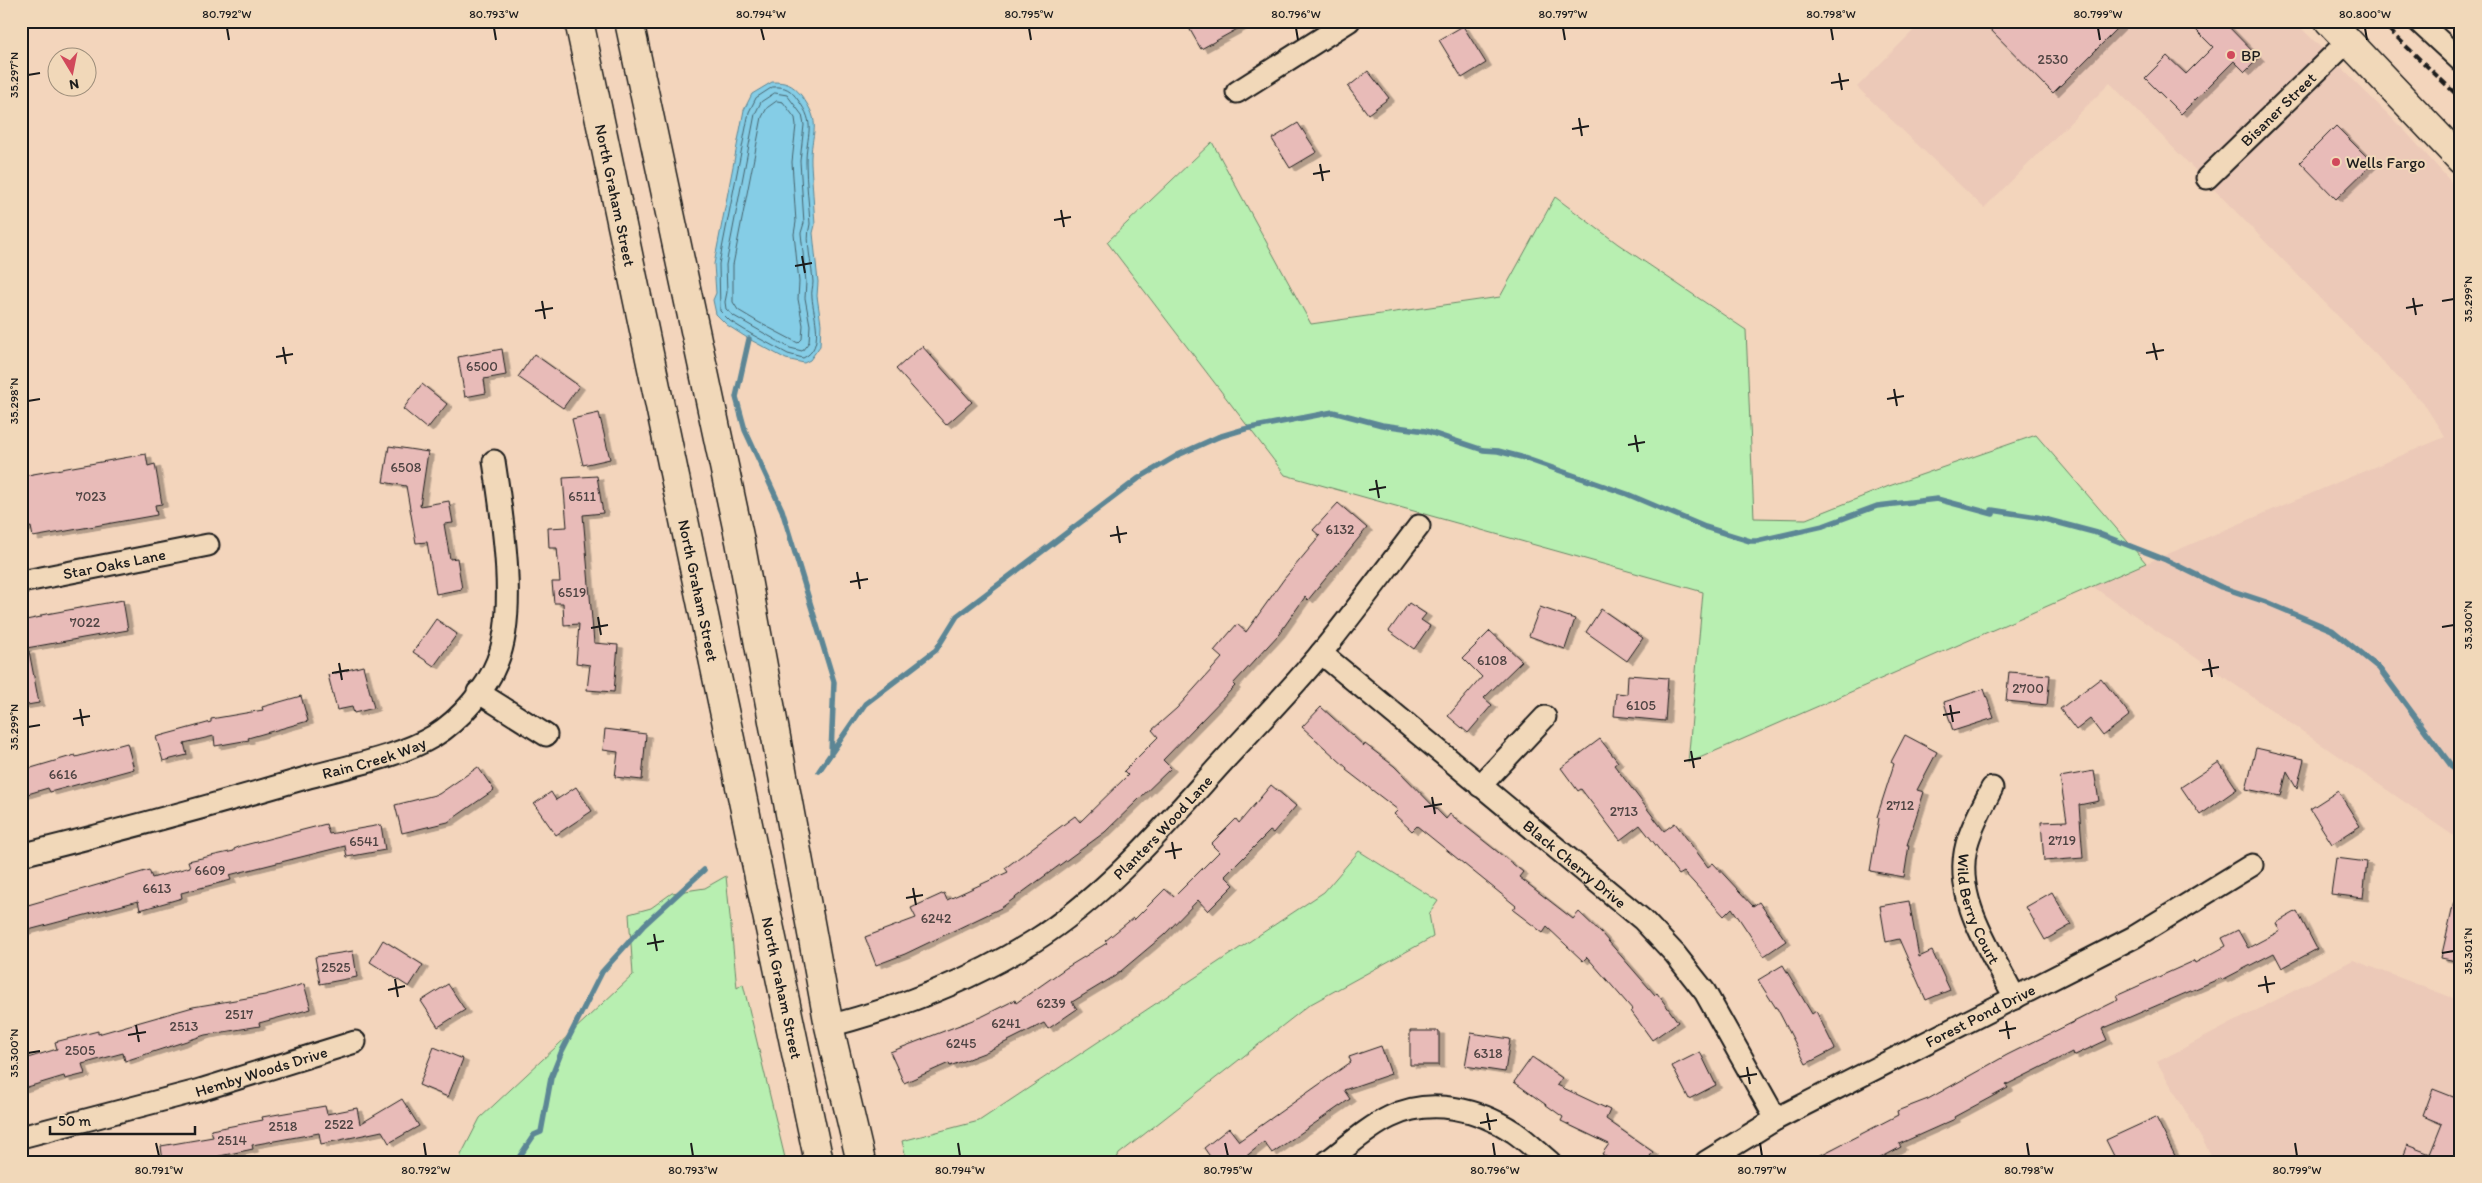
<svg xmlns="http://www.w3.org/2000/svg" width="2482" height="1183" viewBox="0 0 2482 1183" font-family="Itim,sans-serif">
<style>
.built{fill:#ecc9b8}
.green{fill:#b8efb1;stroke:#6a8666}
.water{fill:#85cde6;stroke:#5b8695}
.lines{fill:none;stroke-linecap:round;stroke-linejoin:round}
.shore{stroke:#46636d;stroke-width:1}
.stream{stroke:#5b8695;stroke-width:5.5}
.building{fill:#e8bbb8;stroke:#1c1c1c;filter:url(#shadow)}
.minor-casing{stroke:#1c1c1c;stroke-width:25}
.secondary-casing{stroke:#1c1c1c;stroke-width:31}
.minor{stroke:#f1d8b9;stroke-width:21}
.secondary{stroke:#f1d8b9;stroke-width:28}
.rail{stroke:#1c1c1c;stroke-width:4;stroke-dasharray:8 4;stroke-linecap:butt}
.ticks{fill:none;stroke:#1c1c1c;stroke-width:2}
.poi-dot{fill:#d1495b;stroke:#f1d8b9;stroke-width:2}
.labels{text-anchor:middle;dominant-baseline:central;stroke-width:4;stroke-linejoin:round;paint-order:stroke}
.number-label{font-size:14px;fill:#4f4443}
.poi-label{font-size:16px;fill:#1c1c1c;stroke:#f1d8b9;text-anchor:start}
.street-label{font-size:16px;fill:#1c1c1c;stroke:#f1d8b9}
.neatline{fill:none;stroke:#1c1c1c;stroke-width:2}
.ticks-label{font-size:12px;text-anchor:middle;fill:#1c1c1c}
</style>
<defs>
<filter id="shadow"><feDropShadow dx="5.5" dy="3" stdDeviation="0" flood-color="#0004"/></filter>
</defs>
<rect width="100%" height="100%" fill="#f3d5bc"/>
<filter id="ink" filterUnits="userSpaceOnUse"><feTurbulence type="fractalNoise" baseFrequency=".02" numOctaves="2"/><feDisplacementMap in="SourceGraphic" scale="10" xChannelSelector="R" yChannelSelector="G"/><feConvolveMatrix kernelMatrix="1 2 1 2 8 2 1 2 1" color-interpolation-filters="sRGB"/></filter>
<g filter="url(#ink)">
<!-- built -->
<path class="built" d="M 1923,21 L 2294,21 L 2406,132 L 2461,193 L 2461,841 L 2092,586 L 2445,437 L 2424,404 L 2110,83 L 1984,208 L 1857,87 Z
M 2353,960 L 2461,1001 L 2461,1162 L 2215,1162 L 2157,1062 Z"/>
<!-- green -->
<path class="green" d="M 1212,142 L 1311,324 L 1500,297 L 1555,197 L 1618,244 L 1746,330 L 1754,518 L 1806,519 L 1889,486 L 2036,435 L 2146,563 L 1688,763 L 1703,592 L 1285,475 L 1107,242 Z
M 1359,851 L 1438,901 L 1429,914 L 1433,937 L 1309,1005 L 1119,1154 L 1115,1162 L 907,1162 L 902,1141 L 979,1121 L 1324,892 Z
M 726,876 L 737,988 L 743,984 L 786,1162 L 460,1162 L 461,1155 L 480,1118 L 633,975 L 629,914 L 651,908 L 672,893 L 705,888 Z"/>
<!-- water -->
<path class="water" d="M 772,82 C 786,82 792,84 801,95 C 824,126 810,130 811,164 C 812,184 814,205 815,225 L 813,233 L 818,282 L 817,296 L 821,324 L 820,346 L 810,360 L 804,363 L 786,359 L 749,339 L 727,325 L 716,314 L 713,300 L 716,293 L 714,264 L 744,110 L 752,94 Z"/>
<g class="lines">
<!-- shore -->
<path class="shore" d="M 773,87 C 786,86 791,90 798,100 C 817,125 806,134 806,162 C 806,183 809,203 810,224 C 805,243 812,263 813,282 C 813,287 811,292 812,297 C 813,315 826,348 803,358 L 788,354 L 751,334 L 730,321 L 720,311 L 719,264 L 749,112 L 756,98 Z
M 775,93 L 787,95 L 802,115 L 804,125 L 800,161 L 804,223 L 801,233 L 806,282 L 805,298 L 810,325 L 809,342 L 802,351 L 790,348 L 734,316 L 726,309 L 725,302 L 727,292 L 726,265 L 755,114 L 761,102 Z
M 777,101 L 783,102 L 795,118 L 796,125 L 792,162 L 796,222 L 794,234 L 799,282 L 798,299 L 803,325 L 802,339 L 798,343 L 758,322 L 738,310 L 733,302 L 733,265 L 762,117 L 767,108 Z"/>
<!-- stream -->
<path class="stream" d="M 749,339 L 736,397 L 745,430 L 782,510 L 834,682 L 831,753
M 819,771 L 865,704 L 936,650 L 957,616 L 1139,478 L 1178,455 L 1218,437 L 1245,429 L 1333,412 L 1382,425 L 1426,431 L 1483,450 L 1498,451 L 1521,457 L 1627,494 L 1705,527 L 1750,541 L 1757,541 L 1823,526 L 1877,506 L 1937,499 L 1993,514 L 1992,510 L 2037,517 L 2097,533 L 2166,560 L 2221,587 L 2266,602 L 2332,630 L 2379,668 L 2453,768 L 2461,773
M 516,1162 L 534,1135 L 541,1132 L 551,1078 L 561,1053 L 602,972 L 644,925 L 704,870"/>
</g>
<!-- building -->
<path class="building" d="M 1185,21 L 1252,21 L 1201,49 Z
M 1982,21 L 2125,21 L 2053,93 Z
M 2202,21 L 2223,21 L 2259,58 L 2245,72 L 2234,61 L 2181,114 L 2145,78 L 2167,56 L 2186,74 L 2213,47 L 2195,29 Z
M 1463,26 L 1486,63 L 1462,78 L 1439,40 Z
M 1368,71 L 1389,98 L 1368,114 L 1348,87 Z
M 1298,123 L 1317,152 L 1290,168 L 1272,139 Z
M 2336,126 L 2373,163 L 2336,199 L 2300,162 Z
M 922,346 L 972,402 L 946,425 L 896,369 Z
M 502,349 L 506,375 L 484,379 L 486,393 L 465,397 L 458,357 Z
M 534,354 L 579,386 L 563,408 L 518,377 Z
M 422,384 L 447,404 L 427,429 L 403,409 Z
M 599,413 L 610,459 L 583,465 L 572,419 Z
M 389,446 L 428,452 L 420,506 L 449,501 L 453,523 L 444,524 L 450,559 L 457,558 L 462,589 L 436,594 L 427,542 L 416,543 L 406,486 L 383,482 Z
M 146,454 L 148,466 L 155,464 L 162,504 L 155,505 L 157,515 L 33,537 L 31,527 L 21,529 L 21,488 L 24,487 L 22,476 Z
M 597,476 L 603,513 L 583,515 L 594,643 L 618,645 L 614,692 L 587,690 L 590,665 L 576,663 L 579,624 L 564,625 L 563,603 L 554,603 L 552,582 L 560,582 L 557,548 L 549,548 L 548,528 L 567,527 L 563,478 Z
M 1338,503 L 1367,528 L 1308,600 L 1305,597 L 1279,634 L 1233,684 L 1235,686 L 1163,760 L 1171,768 L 1105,832 L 1001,908 L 905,954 L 876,965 L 865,937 L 916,918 L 911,908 L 944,893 L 947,900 L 1008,872 L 1005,868 L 1075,816 L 1080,822 L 1128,775 L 1124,771 L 1158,737 L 1152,730 L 1177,708 L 1222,658 L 1214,651 L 1237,624 L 1246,632 L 1284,579 L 1320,536 L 1313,530 Z
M 123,600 L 128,630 L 21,649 L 21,621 L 41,617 L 41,615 Z
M 1409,603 L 1426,614 L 1421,620 L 1430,626 L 1414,649 L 1389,631 Z
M 1540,607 L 1575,619 L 1565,649 L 1529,636 Z
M 1601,609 L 1643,638 L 1627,661 L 1586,632 Z
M 436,619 L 457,634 L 434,666 L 413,652 Z
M 1490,631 L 1522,661 L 1484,698 L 1492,705 L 1468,733 L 1448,716 L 1482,677 L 1463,658 Z
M 21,651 L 29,651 L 39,703 L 21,706 Z
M 363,666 L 374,708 L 354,713 L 352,707 L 337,710 L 328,675 Z
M 2009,672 L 2050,675 L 2047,705 L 2006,701 Z
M 1628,675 L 1668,678 L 1665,721 L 1614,716 L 1616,693 L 1627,694 Z
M 2101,678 L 2130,715 L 2103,736 L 2090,719 L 2076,730 L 2060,709 Z
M 1984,689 L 1994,718 L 1953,731 L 1944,702 Z
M 301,696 L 308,721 L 248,738 L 249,740 L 215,746 L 214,736 L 184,743 L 187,755 L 163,761 L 156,737 L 211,722 L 211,719 L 263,710 L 262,707 Z
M 1321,707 L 1364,746 L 1365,744 L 1394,766 L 1446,819 L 1450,814 L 1523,872 L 1519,877 L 1573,919 L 1579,912 L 1602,934 L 1655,995 L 1657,993 L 1678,1022 L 1652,1040 L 1631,1011 L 1633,1010 L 1587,957 L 1583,961 L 1547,927 L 1543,933 L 1513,910 L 1516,906 L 1417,826 L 1412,831 L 1394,814 L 1398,810 L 1346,770 L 1347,768 L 1302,727 Z
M 605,729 L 646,734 L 642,780 L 615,777 L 618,752 L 603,750 Z
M 1905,735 L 1937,752 L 1917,790 L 1924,792 L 1907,845 L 1909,845 L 1904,877 L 1870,871 L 1879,818 L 1877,817 L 1894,764 L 1891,762 Z
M 1600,739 L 1618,762 L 1614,765 L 1664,831 L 1675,823 L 1708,867 L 1713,863 L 1753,906 L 1759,902 L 1786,941 L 1764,956 L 1732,908 L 1724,916 L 1684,872 L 1679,875 L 1640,825 L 1620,840 L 1581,789 L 1578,791 L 1561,768 Z
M 127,743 L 134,769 L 50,792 L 48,788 L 21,796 L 21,771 L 75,755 L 76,757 Z
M 2256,748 L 2304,759 L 2297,788 L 2287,771 L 2281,796 L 2246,789 Z
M 2219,762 L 2237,789 L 2200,815 L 2181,787 Z
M 478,767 L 494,790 L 448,822 L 402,833 L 395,805 L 439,794 Z
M 2094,771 L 2099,801 L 2079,805 L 2083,858 L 2044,861 L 2041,822 L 2067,821 L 2060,777 Z
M 1271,785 L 1296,806 L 1273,833 L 1270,831 L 1225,876 L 1234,885 L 1208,911 L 1198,900 L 1164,935 L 1115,976 L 1072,1002 L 1077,1009 L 1048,1029 L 1044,1023 L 984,1053 L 950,1066 L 949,1063 L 904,1083 L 890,1052 L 983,1016 L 1015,1000 L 1016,1003 L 1066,968 L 1107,943 L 1105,941 L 1133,918 L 1134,920 L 1165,889 L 1174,897 L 1219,852 L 1211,844 L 1236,819 L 1239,823 Z
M 576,787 L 592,811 L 556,835 L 534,804 L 551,792 L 556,800 Z
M 2338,791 L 2360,826 L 2332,844 L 2310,809 Z
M 326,824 L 329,834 L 381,825 L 385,850 L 347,857 L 345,846 L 229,875 L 231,880 L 181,893 L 182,898 L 140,910 L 138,901 L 21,932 L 21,907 L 149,870 L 152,878 L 190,867 L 188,861 L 234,851 L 234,849 L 241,846 Z
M 2336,858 L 2367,862 L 2363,898 L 2331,894 Z
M 2052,892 L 2071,925 L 2045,940 L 2026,907 Z
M 1909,901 L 1919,957 L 1932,951 L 1950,990 L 1926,1000 L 1899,939 L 1886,942 L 1880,906 Z
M 2454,902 L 2461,902 L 2461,962 L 2441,958 Z
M 2297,911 L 2317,949 L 2282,968 L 2274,953 L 2222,980 L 2221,978 L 2102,1029 L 2107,1040 L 2073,1056 L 2072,1052 L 2006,1085 L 2008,1088 L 1954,1117 L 1955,1119 L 1899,1144 L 1901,1147 L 1873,1162 L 1807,1162 L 1898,1115 L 1897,1111 L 1928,1099 L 2007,1055 L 2118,1000 L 2116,996 L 2194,961 L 2195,963 L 2226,946 L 2222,938 L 2238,930 L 2248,948 L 2280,931 L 2276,923 Z
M 383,940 L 423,965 L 409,987 L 370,962 Z
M 353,951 L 357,977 L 320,984 L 315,957 Z
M 1783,965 L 1812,1014 L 1816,1011 L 1835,1049 L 1806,1064 L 1777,1008 L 1776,1008 L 1758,980 Z
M 304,984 L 311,1009 L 259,1023 L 260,1026 L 205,1035 L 125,1061 L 123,1053 L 82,1064 L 85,1074 L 65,1079 L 64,1076 L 21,1089 L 21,1060 L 57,1049 L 55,1042 L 98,1031 L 98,1034 L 193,1007 L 265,995 Z
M 448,984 L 465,1010 L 438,1027 L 421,1001 Z
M 1410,1031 L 1439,1031 L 1439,1065 L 1410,1065 Z
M 1471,1033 L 1510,1039 L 1505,1072 L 1465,1066 Z
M 1381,1046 L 1391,1074 L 1344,1090 L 1350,1099 L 1272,1153 L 1264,1142 L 1239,1162 L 1214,1162 L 1204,1148 L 1229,1128 L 1239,1141 L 1351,1062 L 1349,1057 Z
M 434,1047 L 463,1059 L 448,1097 L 419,1085 Z
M 1700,1052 L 1716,1085 L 1689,1099 L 1672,1066 Z
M 1532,1057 L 1562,1078 L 1557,1085 L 1610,1110 L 1606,1119 L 1653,1152 L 1646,1162 L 1614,1162 L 1602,1154 L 1609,1144 L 1561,1121 L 1563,1117 L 1514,1082 Z
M 2433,1089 L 2461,1100 L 2461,1162 L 2400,1162 L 2407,1145 L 2430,1154 L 2442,1124 L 2423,1116 Z
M 402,1099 L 419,1126 L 389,1143 L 382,1131 L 321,1144 L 319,1133 L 252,1145 L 253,1149 L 201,1160 L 202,1162 L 163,1162 L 161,1146 L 213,1137 L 211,1130 L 263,1120 L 262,1117 L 325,1106 L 327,1114 L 357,1108 L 360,1124 Z
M 2156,1117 L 2178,1162 L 2117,1162 L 2106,1140 Z"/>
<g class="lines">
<!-- minor casing -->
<g class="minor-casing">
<g id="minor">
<path d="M 2418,21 L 2461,61"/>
<path d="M 1237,92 L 1349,21"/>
<path id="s1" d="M 2207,178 L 2348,41"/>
<path id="s2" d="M 21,582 L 208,545"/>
<path id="s3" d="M 1321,653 L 1643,920 L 1675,954 L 1705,992 L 1776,1119"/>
<path d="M 478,692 L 546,735"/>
<path d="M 1480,786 L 1545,717"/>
<path id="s4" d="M 1992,788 C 1983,806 1972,825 1967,844 C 1952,898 1992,952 2015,998"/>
<path id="s5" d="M 21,855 C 118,831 214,805 309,777 C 348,766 399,757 434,736 C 460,720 486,690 497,662 C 518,612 502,515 494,461"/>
<path id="s6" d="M 829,1026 C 902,1007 970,981 1034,941 C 1102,898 1157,835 1210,776 C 1247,734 1287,695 1322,652 C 1355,611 1387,568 1419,526"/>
<path id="s7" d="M 21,1137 L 197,1091 L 355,1042"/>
<path d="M 1327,1162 C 1347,1147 1367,1128 1390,1117 C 1430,1097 1479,1109 1514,1132 C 1527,1141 1538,1152 1550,1162"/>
<path id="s8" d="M 1706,1162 L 1776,1119 L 2134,937 L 2252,865"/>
</g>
</g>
<!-- secondary casing -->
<g class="secondary-casing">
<g id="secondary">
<path id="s9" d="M 579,21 L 819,1162"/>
<path d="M 629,21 L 740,541 L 829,1026 L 861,1162"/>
<path d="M 2329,21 L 2461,160"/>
</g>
</g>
<!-- minor -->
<use href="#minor" class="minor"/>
<!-- secondary -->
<use href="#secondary" class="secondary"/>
<!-- rail -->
<path class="rail" d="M 2380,21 L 2461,99"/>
</g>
</g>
<!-- ticks -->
<path class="ticks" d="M 227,28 L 229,40M 494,28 L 496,40M 761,28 L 764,40M 1029,28 L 1031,40M 1296,28 L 1298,40M 1563,28 L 1565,40M 1831,28 L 1833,40M 2098,28 L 2100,40M 2365,28 L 2367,40M 1839,73 L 1842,90M 28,75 L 40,73M 1831,83 L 1849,80M 1579,118 L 1582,136M 1572,129 L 1589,126M 1320,164 L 1323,181M 1313,174 L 1330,171M 1061,210 L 1064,227M 1054,220 L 1071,217M 802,256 L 805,273M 795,266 L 812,263M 2413,298 L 2416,315M 542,301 L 545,319M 2442,301 L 2454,299M 2406,308 L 2423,305M 535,311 L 553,308M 2153,343 L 2157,360M 283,347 L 286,364M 2146,353 L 2164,350M 276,357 L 293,354M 1894,389 L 1897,406M 1887,399 L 1904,396M 28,401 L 40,399M 1635,435 L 1638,452M 1628,445 L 1645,442M 1376,480 L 1379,498M 1369,490 L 1386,487M 1117,526 L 1120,543M 1110,536 L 1127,533M 857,572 L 860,589M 850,582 L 868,579M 598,617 L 601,635M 2442,627 L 2454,625M 591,628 L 608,625M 2209,659 L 2212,677M 339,663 L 342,680M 2202,670 L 2219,667M 332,673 L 349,670M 1950,705 L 1953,722M 80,709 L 83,726M 1943,715 L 1960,712M 73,719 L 90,716M 28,727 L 40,725M 1691,751 L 1694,768M 1684,761 L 1701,758M 1432,797 L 1435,814M 1424,807 L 1442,804M 1172,842 L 1175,859M 1165,852 L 1182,849M 913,888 L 916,905M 906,898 L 923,895M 654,934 L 657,951M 647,944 L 664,941M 2442,953 L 2454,951M 2265,976 L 2268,993M 395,979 L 398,997M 2258,986 L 2275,983M 388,990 L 405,986M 2006,1021 L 2009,1039M 136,1025 L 139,1042M 1999,1031 L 2016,1028M 128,1035 L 146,1032M 28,1053 L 40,1051M 1747,1067 L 1750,1084M 1739,1077 L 1757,1074M 1487,1113 L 1490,1130M 1480,1123 L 1497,1120M 156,1143 L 159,1156M 424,1143 L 426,1156M 691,1143 L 693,1156M 958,1143 L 960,1156M 1225,1143 L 1228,1156M 1493,1143 L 1495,1156M 1760,1143 L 1762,1156M 2027,1143 L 2029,1156M 2295,1143 L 2297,1156"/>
<!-- markers -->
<g class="poi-dot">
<circle cx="2231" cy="55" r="5"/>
<circle cx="2336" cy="162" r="5"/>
</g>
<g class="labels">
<!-- number labels -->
<g class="number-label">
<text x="2053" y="59">2530</text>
<text x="482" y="366">6500</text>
<text x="406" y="467">6508</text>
<text x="91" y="496">7023</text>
<text x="582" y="496">6511</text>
<text x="1340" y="529">6132</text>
<text x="572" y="592">6519</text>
<text x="85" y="622">7022</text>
<text x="1492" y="660">6108</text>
<text x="2028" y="688">2700</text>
<text x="1641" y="705">6105</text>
<text x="63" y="774">6616</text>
<text x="1900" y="805">2712</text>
<text x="1624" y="811">2713</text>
<text x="2062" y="840">2719</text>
<text x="364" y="841">6541</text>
<text x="210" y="870">6609</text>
<text x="157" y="888">6613</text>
<text x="936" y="918">6242</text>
<text x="336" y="967">2525</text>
<text x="1051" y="1003">6239</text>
<text x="239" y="1014">2517</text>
<text x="1006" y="1023">6241</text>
<text x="184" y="1026">2513</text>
<text x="961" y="1043">6245</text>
<text x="80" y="1050">2505</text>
<text x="1488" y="1053">6318</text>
<text x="339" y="1124">2522</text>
<text x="283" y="1126">2518</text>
<text x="232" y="1140">2514</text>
</g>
<!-- poi labels -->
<g class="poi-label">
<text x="2241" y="55">BP</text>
<text x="2346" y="162">Wells Fargo</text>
</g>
<!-- street labels -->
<g class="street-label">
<text stroke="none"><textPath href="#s1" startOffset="99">Bisaner Street</textPath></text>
<text stroke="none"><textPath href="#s9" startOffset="178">North Graham Street</textPath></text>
<text stroke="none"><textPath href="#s2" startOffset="95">Star Oaks Lane</textPath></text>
<text stroke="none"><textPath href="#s9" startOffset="582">North Graham Street</textPath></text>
<text stroke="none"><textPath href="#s5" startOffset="366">Rain Creek Way</textPath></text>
<text stroke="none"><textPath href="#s6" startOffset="395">Planters Wood Lane</textPath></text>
<text stroke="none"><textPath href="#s3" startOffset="330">Black Cherry Drive</textPath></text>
<text stroke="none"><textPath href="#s4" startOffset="129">Wild Berry Court</textPath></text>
<text stroke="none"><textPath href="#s9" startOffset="988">North Graham Street</textPath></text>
<text stroke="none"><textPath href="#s8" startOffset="311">Forest Pond Drive</textPath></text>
<text stroke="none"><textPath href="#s7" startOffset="249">Hemby Woods Drive</textPath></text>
</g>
</g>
<!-- margin -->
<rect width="2482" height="1183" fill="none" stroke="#f1d8b9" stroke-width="55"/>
<!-- north arrow -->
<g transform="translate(72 72) rotate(170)"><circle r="24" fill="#f1d8b9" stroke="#9c8d7a"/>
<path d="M0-4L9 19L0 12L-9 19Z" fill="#d1495b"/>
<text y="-8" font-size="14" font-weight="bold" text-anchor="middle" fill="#1c1c1c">N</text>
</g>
<!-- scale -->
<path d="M50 1126v8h145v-8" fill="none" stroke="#1c1c1c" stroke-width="2.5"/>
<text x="58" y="1126" font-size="15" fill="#1c1c1c" stroke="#f1d8b9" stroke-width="4" paint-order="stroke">50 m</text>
<rect x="28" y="28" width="2426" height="1128" class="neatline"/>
<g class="ticks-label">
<text x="227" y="18">80.792°W</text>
<text x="494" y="18">80.793°W</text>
<text x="761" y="18">80.794°W</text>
<text x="1029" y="18">80.795°W</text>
<text x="1296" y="18">80.796°W</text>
<text x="1563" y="18">80.797°W</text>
<text x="1831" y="18">80.798°W</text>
<text x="2098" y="18">80.799°W</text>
<text x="2365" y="18">80.800°W</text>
<text transform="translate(14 75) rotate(-90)" y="4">35.297°N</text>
<text transform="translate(2468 299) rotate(-90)" y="4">35.299°N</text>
<text transform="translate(14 401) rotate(-90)" y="4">35.298°N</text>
<text transform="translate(2468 625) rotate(-90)" y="4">35.300°N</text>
<text transform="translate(14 727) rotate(-90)" y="4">35.299°N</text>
<text transform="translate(2468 951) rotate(-90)" y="4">35.301°N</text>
<text transform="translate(14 1053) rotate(-90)" y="4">35.300°N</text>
<text x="159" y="1174">80.791°W</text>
<text x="426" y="1174">80.792°W</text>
<text x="693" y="1174">80.793°W</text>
<text x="960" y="1174">80.794°W</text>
<text x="1228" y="1174">80.795°W</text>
<text x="1495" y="1174">80.796°W</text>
<text x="1762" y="1174">80.797°W</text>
<text x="2029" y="1174">80.798°W</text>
<text x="2297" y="1174">80.799°W</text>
</g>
</svg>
